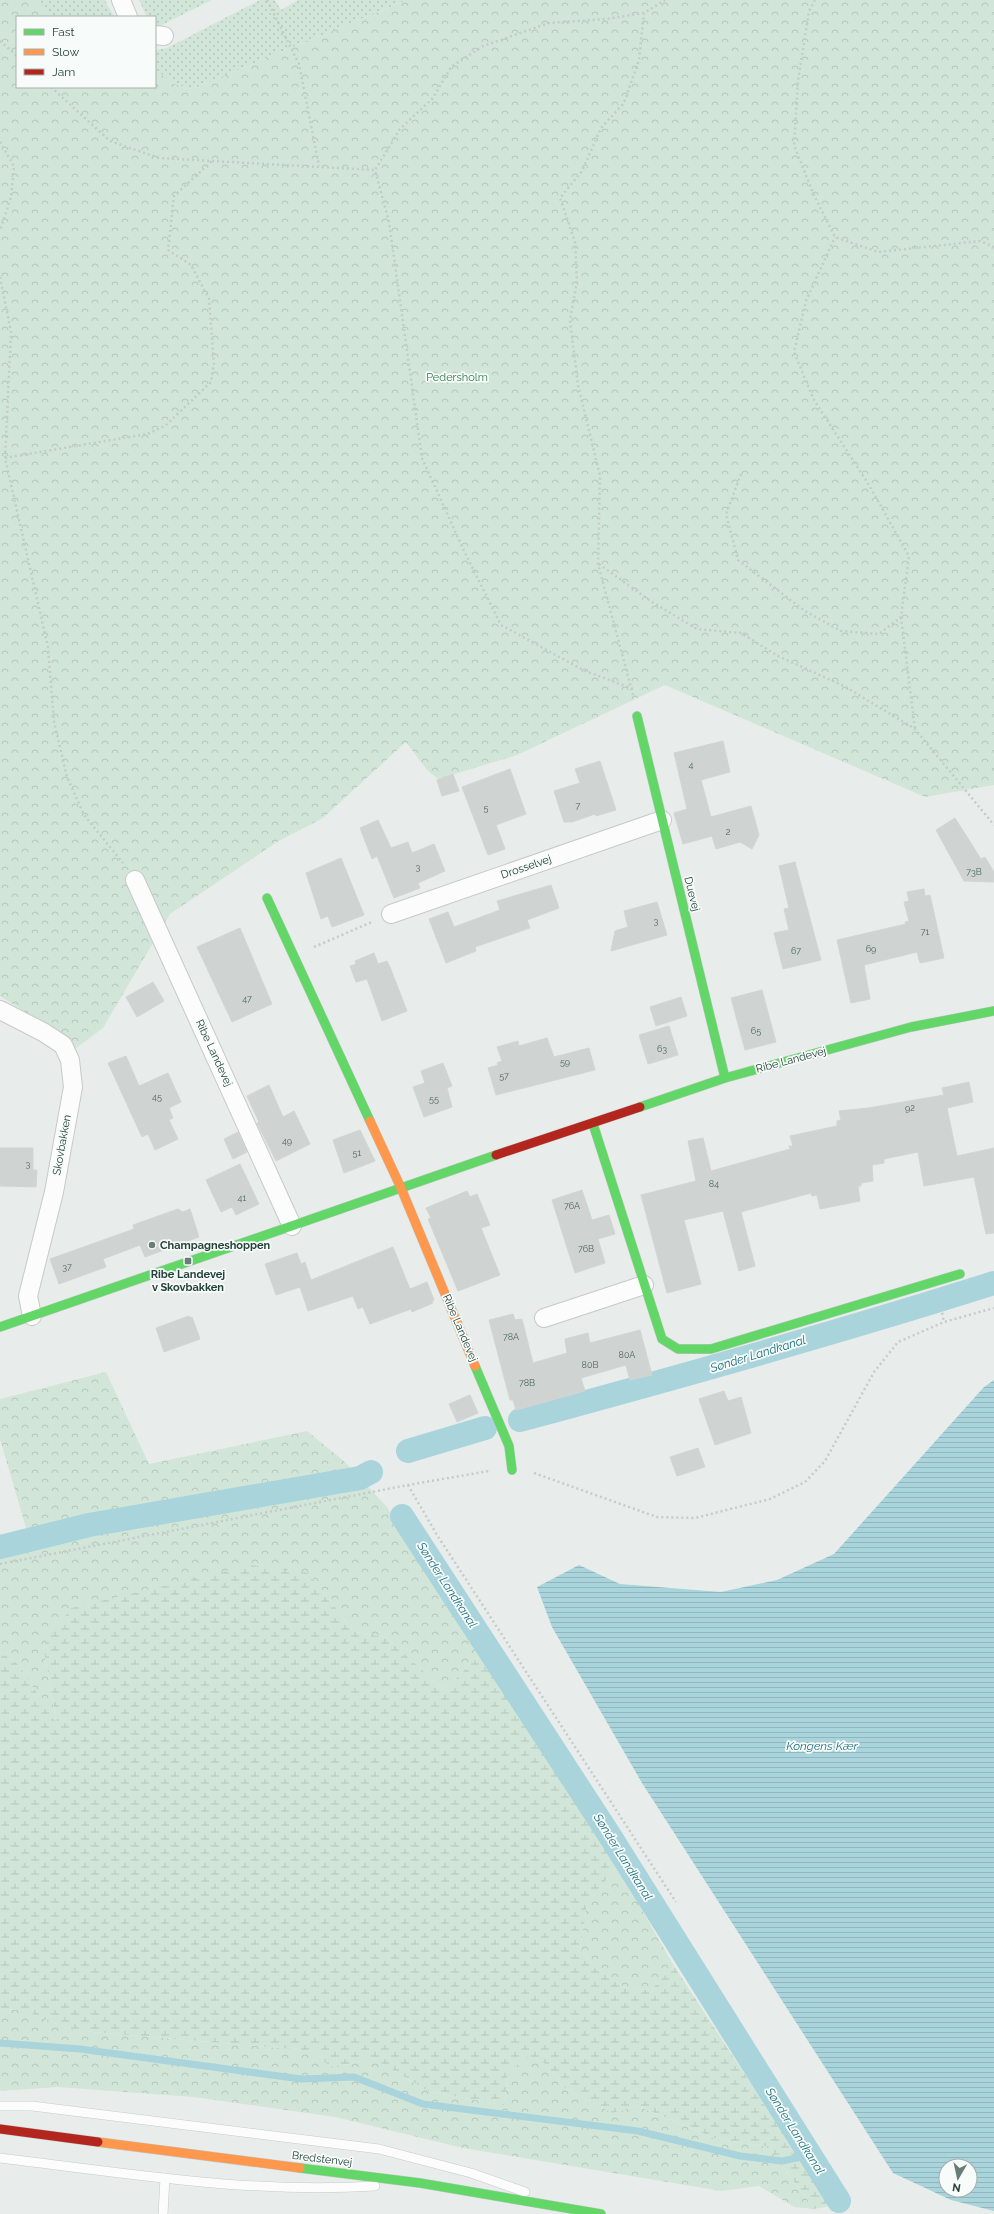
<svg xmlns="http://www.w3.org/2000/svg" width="994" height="2214" viewBox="0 0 994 2214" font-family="Raleway,sans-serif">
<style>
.grass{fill:url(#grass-dots)}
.forest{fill:url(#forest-crowns)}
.wetland{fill:url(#wetland-marsh)}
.water{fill:url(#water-rules);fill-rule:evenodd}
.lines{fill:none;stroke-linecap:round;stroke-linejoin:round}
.stream{stroke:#a9d4db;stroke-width:7}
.canal{stroke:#a9d4db;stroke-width:24}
.building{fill:#cfd4d2;stroke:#d1d6d4}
.lane-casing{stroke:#c5cac8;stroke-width:10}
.street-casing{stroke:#c5cac8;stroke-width:20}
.fast-casing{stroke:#c3cbc8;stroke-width:10}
.slow-casing{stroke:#c3cbc8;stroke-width:10}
.jam-casing{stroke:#c3cbc8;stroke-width:10}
.path{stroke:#c3ccca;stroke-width:2.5;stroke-dasharray:2 3;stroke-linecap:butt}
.lane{stroke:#fcfcfc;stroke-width:9}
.street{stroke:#fcfcfc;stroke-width:18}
.fast{stroke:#63d668;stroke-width:9}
.slow{stroke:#ff974d;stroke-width:9}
.jam{stroke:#b3261e;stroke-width:9}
.poi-dot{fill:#697e78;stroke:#f7fbf9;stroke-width:1.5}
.labels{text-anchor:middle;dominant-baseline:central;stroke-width:3.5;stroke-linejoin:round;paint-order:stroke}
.number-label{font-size:9px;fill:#506761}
.park-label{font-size:11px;fill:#2d7a4b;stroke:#f7fbf9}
.street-label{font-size:11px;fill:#24423a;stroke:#f7fbf9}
.poi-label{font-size:11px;font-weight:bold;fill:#24423a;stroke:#f7fbf9;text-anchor:start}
.water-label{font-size:12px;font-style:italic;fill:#1c6f80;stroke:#f7fbf9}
</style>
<defs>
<pattern id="grass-dots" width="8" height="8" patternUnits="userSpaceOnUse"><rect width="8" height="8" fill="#d1e6d8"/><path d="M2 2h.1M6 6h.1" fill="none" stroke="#b3c6ba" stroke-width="1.8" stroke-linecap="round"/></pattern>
<pattern id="forest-crowns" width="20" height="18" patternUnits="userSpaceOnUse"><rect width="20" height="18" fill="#d1e6d8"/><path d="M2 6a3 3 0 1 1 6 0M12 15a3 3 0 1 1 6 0" fill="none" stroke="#b3c6ba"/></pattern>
<pattern id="wetland-marsh" width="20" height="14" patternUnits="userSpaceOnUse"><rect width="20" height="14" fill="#d1e6d8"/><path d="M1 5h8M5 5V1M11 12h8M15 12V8" fill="none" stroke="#b3c6ba"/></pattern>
<pattern id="water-rules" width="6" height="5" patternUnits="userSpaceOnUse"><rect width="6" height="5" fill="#a9d4db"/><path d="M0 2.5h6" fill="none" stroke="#91b7bd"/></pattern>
</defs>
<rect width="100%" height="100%" fill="#e8edeb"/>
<!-- grass -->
<path class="grass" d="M 39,0 L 105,0 L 114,17 L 50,17 Z
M 139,0 L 212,0 L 158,27 L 155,26 L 155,17 L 147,17 Z
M 260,0 L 275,0 L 281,10 L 298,0 L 407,0 L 192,89 L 174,84 L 155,69 L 155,50 L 167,48 Z"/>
<!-- forest -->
<path class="forest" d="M 0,0 L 39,0 L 50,17 L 17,17 L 17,87 L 155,87 L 155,69 L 174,84 L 192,89 L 407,0 L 994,0 L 994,785 L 925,797 L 665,685 L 517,755 L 438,779 L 427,770 L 406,742 L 323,818 L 277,842 L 170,914 L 103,1028 L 76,1048 L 64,1036 L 0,996 Z
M 106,1372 L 149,1464 L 307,1431 L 345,1462 L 387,1507 L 480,1655 L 444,1690 L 387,1638 L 353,1631 L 309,1573 L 43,1646 L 57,1725 L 18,1664 L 0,1652 L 0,1542 L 28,1535 L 0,1439 L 0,1399 Z
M 617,1866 L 674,1966 L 651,1990 L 625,1988 L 595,1968 L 580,1949 L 587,1904 Z
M 0,2009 L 23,2010 L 71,2030 L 314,2051 L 330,2066 L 352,2064 L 371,2057 L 430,2092 L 504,2105 L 508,2072 L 527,2056 L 546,2064 L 563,2087 L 612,2113 L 637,2106 L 714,2138 L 769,2147 L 814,2209 L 794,2207 L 759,2186 L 721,2191 L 463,2148 L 335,2117 L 193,2097 L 58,2087 L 0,2091 Z"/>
<!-- wetland -->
<path class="wetland" d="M 251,1565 L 309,1573 L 353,1631 L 387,1638 L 444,1690 L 480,1655 L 617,1866 L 587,1904 L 580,1949 L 595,1968 L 625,1988 L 651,1990 L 674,1966 L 831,2206 L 814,2209 L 769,2147 L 714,2138 L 638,2106 L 612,2113 L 563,2087 L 546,2064 L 527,2057 L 508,2072 L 504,2105 L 430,2092 L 371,2057 L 352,2064 L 329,2066 L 314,2051 L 71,2030 L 23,2010 L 0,2009 L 0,1652 L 18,1664 L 57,1724 L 43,1646 L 71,1608 Z"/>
<!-- water -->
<path class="water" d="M 994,1380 L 994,2211 L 951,2200 L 893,2173 L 642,1783 L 552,1627 L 537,1587 L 579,1565 L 620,1584 L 721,1592 L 777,1580 L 834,1554 L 984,1387 ZM 946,2166 L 970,2166 L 970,2190 L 946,2190 Z"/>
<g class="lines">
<!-- stream -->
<path class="stream" d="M 0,2043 L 80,2049 L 301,2079 L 354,2077 L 423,2104 L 638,2131 L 740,2156 L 782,2161 L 811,2155"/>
<!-- canal -->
<path class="canal" d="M 520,1420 C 679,1377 837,1333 994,1283
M 408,1451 L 485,1428
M 402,1516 L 610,1836 L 839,2201
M 0,1547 L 89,1525 L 360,1478 L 371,1472"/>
</g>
<!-- building -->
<path class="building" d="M 723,741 L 730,772 L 701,780 L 711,817 L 751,806 L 759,835 L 752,849 L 740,842 L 716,849 L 712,836 L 683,844 L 674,813 L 687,809 L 674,753 Z
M 600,761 L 616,810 L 596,816 L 595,814 L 572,822 L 564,822 L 554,791 L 580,783 L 575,769 Z
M 510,769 L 526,814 L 496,825 L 505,849 L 488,855 L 462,787 Z
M 453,774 L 459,791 L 442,796 L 437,780 Z
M 955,818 L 981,859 L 985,857 L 994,872 L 994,882 L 964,881 L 936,830 Z
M 378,820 L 391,848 L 408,842 L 412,853 L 434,844 L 445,871 L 418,883 L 420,888 L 394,898 L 377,856 L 372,859 L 360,828 Z
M 341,858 L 364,915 L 332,927 L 328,916 L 321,919 L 306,873 Z
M 795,862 L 821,960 L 783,969 L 774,933 L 789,930 L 784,909 L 789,908 L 779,866 Z
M 551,885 L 559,908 L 527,920 L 530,928 L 475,947 L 476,951 L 446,963 L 429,919 L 448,912 L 454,927 L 500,910 L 497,901 Z
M 924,889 L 925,896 L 930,895 L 944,958 L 920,963 L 917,952 L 864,965 L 870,999 L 851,1003 L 837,940 L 906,924 L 905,922 L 909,921 L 904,902 L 909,901 L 907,892 Z
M 657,902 L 667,935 L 611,951 L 615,931 L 628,927 L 624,911 Z
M 240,928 L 272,1004 L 232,1022 L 197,947 Z
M 374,953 L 378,964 L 387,961 L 390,967 L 407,1011 L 382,1021 L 367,979 L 356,982 L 350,966 L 356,964 L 355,961 Z
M 153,982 L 164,1001 L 137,1017 L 126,997 Z
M 762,990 L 776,1042 L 745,1050 L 731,998 Z
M 681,997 L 687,1016 L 656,1026 L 650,1007 Z
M 669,1026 L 678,1055 L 648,1064 L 639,1035 Z
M 547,1038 L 554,1057 L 589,1048 L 595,1070 L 496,1095 L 488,1068 L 498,1065 L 497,1063 L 502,1061 L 497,1047 L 518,1041 L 519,1046 Z
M 126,1056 L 139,1086 L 168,1073 L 181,1102 L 169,1108 L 173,1118 L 169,1120 L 178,1139 L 155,1150 L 148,1134 L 142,1137 L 108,1063 Z
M 443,1063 L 452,1086 L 447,1088 L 452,1107 L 424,1117 L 413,1087 L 425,1083 L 421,1071 Z
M 969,1082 L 973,1102 L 947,1108 L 957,1156 L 994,1148 L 994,1233 L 986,1234 L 974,1177 L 924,1186 L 918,1152 L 884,1159 L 884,1163 L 872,1165 L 873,1181 L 861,1183 L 861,1186 L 858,1186 L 860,1201 L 820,1209 L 817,1195 L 812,1196 L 811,1193 L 741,1212 L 755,1266 L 739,1271 L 723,1211 L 684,1220 L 701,1284 L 667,1293 L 641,1195 L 696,1181 L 688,1141 L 703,1138 L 711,1171 L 790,1149 L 789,1146 L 793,1146 L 790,1136 L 837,1126 L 837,1121 L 841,1120 L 839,1111 L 868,1108 L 944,1095 L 942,1088 Z
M 269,1085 L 283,1117 L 294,1111 L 310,1144 L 276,1161 L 257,1123 L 259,1122 L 247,1096 Z
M 360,1130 L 375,1161 L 344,1173 L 333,1140 Z
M 238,1132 L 247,1152 L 233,1159 L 224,1139 Z
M 0,1148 L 33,1148 L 33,1170 L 37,1170 L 36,1187 L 0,1186 Z
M 240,1164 L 259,1204 L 236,1215 L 232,1207 L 221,1212 L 206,1180 Z
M 582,1190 L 592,1220 L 609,1215 L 615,1234 L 598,1239 L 605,1263 L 575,1273 L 552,1200 Z
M 467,1191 L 470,1197 L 477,1194 L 490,1225 L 481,1228 L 500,1275 L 458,1291 L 428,1219 L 431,1218 L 426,1208 Z
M 178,1209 L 183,1212 L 190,1209 L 199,1237 L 145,1257 L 140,1245 L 103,1259 L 106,1267 L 59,1284 L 50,1259 L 134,1229 L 133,1225 Z
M 393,1247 L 410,1289 L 427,1282 L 434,1300 L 432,1301 L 433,1303 L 412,1312 L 411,1309 L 370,1324 L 363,1307 L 358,1309 L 353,1296 L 308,1311 L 300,1287 L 276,1295 L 265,1264 L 297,1253 L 301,1264 L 305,1262 L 311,1280 Z
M 513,1314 L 515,1320 L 522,1319 L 533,1363 L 567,1353 L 565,1339 L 588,1333 L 590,1343 L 640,1330 L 652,1375 L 630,1380 L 626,1365 L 581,1378 L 585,1391 L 516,1410 L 513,1400 L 510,1400 L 489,1320 Z
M 189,1316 L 190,1318 L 192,1317 L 200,1339 L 164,1352 L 156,1328 Z
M 724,1391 L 728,1401 L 741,1397 L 751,1433 L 715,1445 L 699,1399 Z
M 470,1395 L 478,1413 L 457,1422 L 449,1404 Z
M 698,1448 L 705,1467 L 677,1476 L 670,1457 Z"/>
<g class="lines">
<!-- lane casing -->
<g class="lane-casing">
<path id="lane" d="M 0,2106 L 32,2106 L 379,2149 L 471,2173 L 525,2192
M 0,2158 C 124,2173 250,2194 375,2186
M 163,2214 L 165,2178"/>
</g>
<!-- street casing -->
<g class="street-casing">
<path id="street" d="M 121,0 L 128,17
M 155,35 L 164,36
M 135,880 L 292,1226
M 391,914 L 662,820
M 0,1010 L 43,1032 L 63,1045 L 70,1060 L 73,1087 L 54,1192 L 28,1296 L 32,1316
M 544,1318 L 644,1285"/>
</g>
<!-- fast casing -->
<g class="fast-casing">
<path id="fast" d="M 637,716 L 725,1078
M 267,898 L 370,1121
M 640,1107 L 725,1078 L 911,1027 L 994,1011
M 593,1124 L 662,1339 L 678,1349 L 711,1349 L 960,1274
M 0,1327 L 496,1155
M 475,1366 L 509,1446 L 512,1470
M 300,2168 L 420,2183 L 601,2214"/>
</g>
<!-- slow casing -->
<g class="slow-casing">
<path id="slow" d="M 370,1121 L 401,1188 L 475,1366
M 98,2142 L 300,2168"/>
</g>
<!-- jam casing -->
<g class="jam-casing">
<path id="jam" d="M 496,1155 L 640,1107
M 0,2129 L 98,2142"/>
</g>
<!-- path -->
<path class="path" d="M 267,0 L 299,64 L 319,166
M 815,0 L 809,11 L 798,81 L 794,145 L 813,193 L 835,237 L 878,252 L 980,241 L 994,247
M 0,41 L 17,56
M 51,87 L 110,141 L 159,158 L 374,170
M 0,142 L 14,166 L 11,197 L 0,231
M 0,277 L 11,332 L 5,458 L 48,647 L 54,722 L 67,777 L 84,815 L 123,863
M 5,458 L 147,434 L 165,426 L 211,382 L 214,363 L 209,299 L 191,265 L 168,250 L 174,196 L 212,161
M 741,474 L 726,514 L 738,560 L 805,611 L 841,631 L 879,634 L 901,617 L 909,556 L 869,485 L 814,400 L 794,352 L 806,301 L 835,237
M 599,564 L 652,602 L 697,629 L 741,633 L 778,656 L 844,686 L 915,729 L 994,825
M 901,617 L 915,729
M 633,689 L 583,670 L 501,625 L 465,553 L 422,458 L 389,222 L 375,170 L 400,129 L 433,98 L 451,67 L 483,46 L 549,23 L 606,19 L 644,13 L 665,0
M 633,695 L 598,564 L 600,476 L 578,385 L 570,320 L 577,281 L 575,242 L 560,198 L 582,171 L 601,128 L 624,103 L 639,60 L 644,13
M 314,947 L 372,922
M 940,1303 L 944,1322
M 534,1473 L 657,1517 L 695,1518 L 770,1499 L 805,1482 L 825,1461 L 874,1372 L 898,1342 L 944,1322 L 994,1308
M 408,1485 L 437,1535 L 676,1902
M 0,1564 L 408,1485 L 489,1471"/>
<!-- lane -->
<use href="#lane" class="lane"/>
<!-- street -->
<use href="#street" class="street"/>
<!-- fast -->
<use href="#fast" class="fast"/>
<!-- slow -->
<use href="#slow" class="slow"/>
<!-- jam -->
<use href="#jam" class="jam"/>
</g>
<!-- markers -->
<g class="poi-dot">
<circle cx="152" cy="1245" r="4"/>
<rect x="184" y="1257" width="8" height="8" rx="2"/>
</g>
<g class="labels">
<!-- number labels -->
<g class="number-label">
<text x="691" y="765">4</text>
<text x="578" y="806">7</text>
<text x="486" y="808">5</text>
<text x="728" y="832">2</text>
<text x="418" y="867">3</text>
<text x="974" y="872">73B</text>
<text x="656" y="921">3</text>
<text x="925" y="932">71</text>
<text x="871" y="949">69</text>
<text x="796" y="951">67</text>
<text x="247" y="999">47</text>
<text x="756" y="1031">65</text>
<text x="662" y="1049">63</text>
<text x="565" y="1062">59</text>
<text x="504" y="1076">57</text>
<text x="157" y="1097">45</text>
<text x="434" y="1099">55</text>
<text x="910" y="1108">92</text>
<text x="287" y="1141">49</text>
<text x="357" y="1153">51</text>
<text x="28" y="1164">3</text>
<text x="714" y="1184">84</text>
<text x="242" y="1198">41</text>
<text x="572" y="1206">76A</text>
<text x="586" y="1249">76B</text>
<text x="67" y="1267">37</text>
<text x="511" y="1337">78A</text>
<text x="627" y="1355">80A</text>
<text x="590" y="1365">80B</text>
<text x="527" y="1383">78B</text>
</g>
<!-- park labels -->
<g class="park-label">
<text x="457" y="377">Pedersholm</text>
</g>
<!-- street labels -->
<g class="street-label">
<text transform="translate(526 867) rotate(-19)">Drosselvej</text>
<text transform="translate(692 894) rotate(76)">Duevej</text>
<text transform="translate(214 1053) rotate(65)">Ribe Landevej</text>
<text transform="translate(791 1060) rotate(-15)">Ribe Landevej</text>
<text transform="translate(62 1145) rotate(-80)">Skovbakken</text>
<text transform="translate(460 1328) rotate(67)">Ribe Landevej</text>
<text transform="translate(322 2159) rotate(7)">Bredstenvej</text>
</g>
<!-- poi labels -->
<g class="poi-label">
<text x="160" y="1245">Champagneshoppen</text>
<text x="188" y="1274" text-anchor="middle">Ribe Landevej<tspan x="188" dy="13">v Skovbakken</tspan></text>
</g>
<!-- water labels -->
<g class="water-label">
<text transform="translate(758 1354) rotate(-17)">Sønder Landkanal</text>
<text transform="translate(447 1585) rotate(57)">Sønder Landkanal</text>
<text x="822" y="1746">Kongens Kær</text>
<text transform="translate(623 1857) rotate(58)">Sønder Landkanal</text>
<text transform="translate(795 2131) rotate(58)">Sønder Landkanal</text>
</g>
</g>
<!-- legend -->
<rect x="16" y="16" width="140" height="72" fill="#f7fbf9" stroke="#a3b1ad"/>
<rect x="24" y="29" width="20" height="6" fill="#63d668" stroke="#a3b1ad"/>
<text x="52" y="36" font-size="12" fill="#24423a">Fast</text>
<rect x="24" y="49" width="20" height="6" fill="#ff974d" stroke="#a3b1ad"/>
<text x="52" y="56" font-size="12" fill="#24423a">Slow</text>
<rect x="24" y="69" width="20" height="6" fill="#b3261e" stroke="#a3b1ad"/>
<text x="52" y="76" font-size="12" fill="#24423a">Jam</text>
<!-- north arrow -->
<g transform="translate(958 2178) rotate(189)"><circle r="19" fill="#f7fbf9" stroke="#a3b1ad"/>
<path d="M0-3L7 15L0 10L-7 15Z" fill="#697e78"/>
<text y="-6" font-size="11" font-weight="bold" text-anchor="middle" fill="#24423a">N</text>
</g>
</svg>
